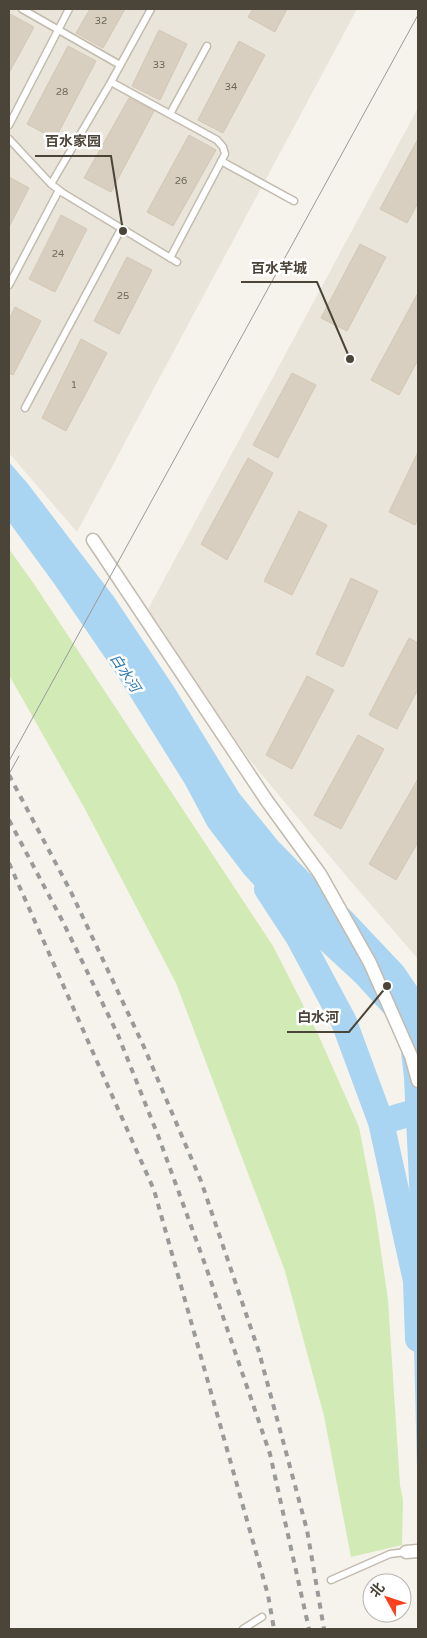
<svg xmlns="http://www.w3.org/2000/svg" width="427" height="1638" viewBox="0 0 427 1638" font-family="'Varela Round','Noto Sans SC',sans-serif">
<style>
.residential{fill:#eae5da}
.green{fill:#d2eab5}
.water{fill:#a9d4f2}
.lines{fill:none;stroke-linecap:round;stroke-linejoin:round}
.river{stroke:#a9d4f2;stroke-width:26}
.building{fill:#d8cfc1;stroke:#d3c7b4}
.service-casing{stroke:#c2bbae;stroke-width:9}
.minor-casing{stroke:#c2bbae;stroke-width:15}
.service{stroke:#fff;stroke-width:6}
.minor{stroke:#fff;stroke-width:12}
.tram{stroke:#9a9a9a;stroke-width:1}
.rail{stroke:#9a9a9a;stroke-width:4;stroke-dasharray:6 6;stroke-linecap:butt}
.labels{text-anchor:middle;dominant-baseline:central;stroke-width:5;stroke-linejoin:round;paint-order:stroke}
.number-label{font-size:10px;fill:#6e675b}
.water-label{font-size:14px;font-style:italic;fill:#2e7ab2;stroke:#fff}
.leader{fill:none;stroke:#4b4439;stroke-width:2}
.callout-dot{fill:#4b4439;stroke:#fff;stroke-width:2}
.callout-label{font-size:14px;text-anchor:middle;font-weight:bold;fill:#4b4439;stroke:#fff;stroke-width:5;stroke-linejoin:round;paint-order:stroke}
</style>
<rect width="100%" height="100%" fill="#f6f3ec"/>
<!-- residential -->
<path class="residential" d="M 9,9 L 357,9 L 77,532 L 9,453 Z
M 418,108 L 418,959 L 347,877 L 248,758 L 147,611 Z"/>
<!-- green -->
<path class="green" d="M 9,549 L 34,584 L 273,946 L 318,1034 L 359,1127 L 375,1210 L 388,1300 L 400,1485 L 403,1500 L 402,1545 L 351,1557 L 324,1416 L 285,1271 L 176,983 L 85,809 L 9,675 Z"/>
<!-- water -->
<path class="water" d="M 9,462 L 28,484 L 114,597 L 174,687 L 239,793 L 278,841 L 322,886 L 351,911 L 403,966 L 418,988 L 418,1510 L 411,1222 L 404,1078 L 400,1043 L 388,1018 L 356,983 L 273,906 L 244,874 L 208,827 L 185,784 L 117,675 L 53,582 L 9,522 Z"/>
<g class="lines">
<!-- river -->
<path class="river" d="M 267,889 L 299,938 L 344,1022 L 381,1122 L 416,1281 L 418,1339
M 381,1122 L 418,1111"/>
</g>
<!-- building -->
<path class="building" d="M 90,9 L 125,9 L 103,48 L 76,33 Z
M 253,9 L 287,9 L 275,32 L 248,17 Z
M 10,14 L 34,27 L 9,73 L 9,16 Z
M 159,30 L 187,44 L 160,100 L 132,86 Z
M 239,41 L 265,55 L 223,133 L 198,120 Z
M 68,46 L 96,61 L 55,139 L 27,124 Z
M 129,98 L 154,111 L 111,192 L 84,178 Z
M 189,135 L 216,150 L 173,226 L 147,212 Z
M 418,139 L 418,203 L 407,223 L 380,209 Z
M 9,177 L 29,188 L 9,227 Z
M 61,215 L 87,229 L 55,292 L 29,279 Z
M 360,244 L 386,257 L 347,331 L 321,318 Z
M 127,257 L 152,270 L 119,334 L 94,321 Z
M 418,293 L 418,360 L 399,395 L 371,380 Z
M 15,307 L 41,321 L 13,375 L 9,373 L 9,320 Z
M 81,339 L 107,353 L 66,431 L 42,418 Z
M 292,373 L 316,385 L 278,458 L 253,445 Z
M 418,452 L 418,519 L 415,525 L 389,512 Z
M 248,458 L 273,473 L 227,560 L 201,544 Z
M 299,511 L 327,525 L 292,595 L 264,581 Z
M 351,578 L 378,591 L 343,667 L 316,654 Z
M 409,638 L 418,643 L 418,689 L 397,729 L 369,715 Z
M 307,676 L 334,690 L 292,769 L 266,755 Z
M 358,735 L 384,749 L 341,829 L 314,815 Z
M 418,779 L 418,842 L 396,880 L 369,864 Z"/>
<g class="lines">
<!-- service casing -->
<g class="service-casing">
<path id="service" d="M 22,9 L 120,65
M 111,82 L 217,140 L 223,147 L 225,154 L 170,258
M 170,114 L 207,46
M 9,125 L 69,9
M 9,139 L 51,184 L 63,193 L 177,262
M 221,161 L 294,201
M 51,184 L 111,82 L 151,9
M 9,285 L 59,190
M 25,408 L 121,229
M 331,1580 L 390,1554 L 406,1552
M 243,1629 L 262,1617"/>
</g>
<!-- minor casing -->
<g class="minor-casing">
<path id="minor" d="M 93,540 L 267,801 L 320,874 L 370,963 L 411,1056 L 418,1081
M 406,1552 L 418,1551"/>
</g>
<!-- service -->
<use href="#service" class="service"/>
<!-- minor -->
<use href="#minor" class="minor"/>
<!-- tram -->
<path class="tram" d="M 9,761 L 418,15
M 9,774 L 19,756"/>
<!-- rail -->
<path class="rail" d="M 9,775 L 71,892 L 144,1047 L 201,1181 L 259,1352 L 307,1530 L 324,1629
M 9,820 L 63,922 L 118,1035 L 159,1138 L 206,1267 L 270,1454 L 309,1629
M 9,863 L 154,1190 L 268,1595 L 274,1629"/>
</g>
<g class="labels">
<!-- number labels -->
<g class="number-label">
<text x="101" y="21">32</text>
<text x="159" y="65">33</text>
<text x="231" y="87">34</text>
<text x="62" y="92">28</text>
<text x="181" y="181">26</text>
<text x="58" y="254">24</text>
<text x="123" y="296">25</text>
<text x="74" y="385">1</text>
</g>
<!-- water labels -->
<g class="water-label">
<text transform="translate(125 673) rotate(57)">白水河</text>
</g>
</g>
<!-- callouts -->
<path class="leader" d="M123 231L111 156H35M350 359L317 282H241M387 986L349 1032H287"/>
<g class="callout-dot">
<circle cx="123" cy="231" r="5"/>
<circle cx="350" cy="359" r="5"/>
<circle cx="387" cy="986" r="5"/>
</g>
<g class="callout-label">
<text x="73" y="146">百水家园</text>
<text x="279" y="273">百水芊城</text>
<text x="318" y="1022">白水河</text>
</g>
<!-- border -->
<rect width="427" height="1638" fill="none" stroke="#4b4439" stroke-width="20"/>
<!-- north arrow -->
<g transform="translate(387 1598) rotate(310)"><circle r="24" fill="#ffffff" stroke="#b7b4b0"/>
<path d="M0-4L9 19L0 12L-9 19Z" fill="#fc3f1d"/>
<text y="-8" font-size="14" font-weight="bold" text-anchor="middle" fill="#4b4439">北</text>
</g>
</svg>
